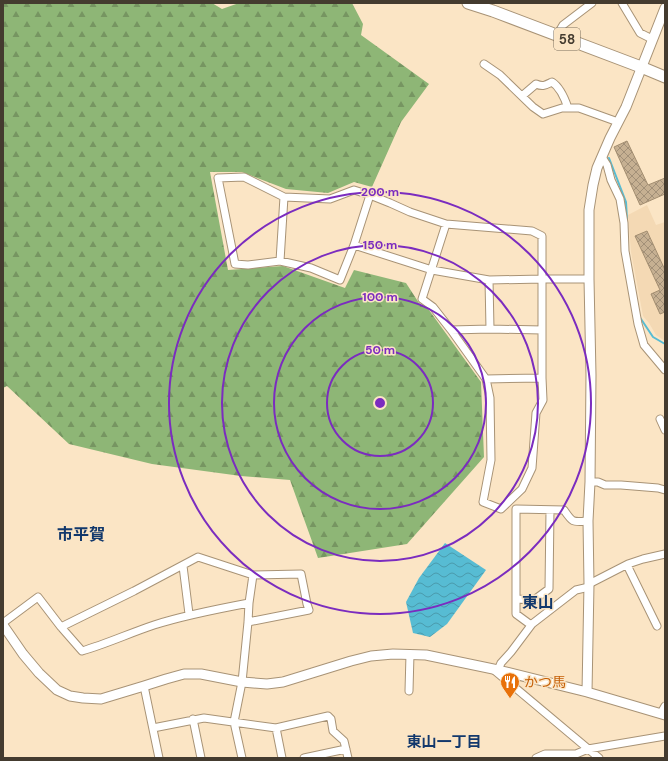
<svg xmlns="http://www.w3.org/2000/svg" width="668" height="761" viewBox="0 0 668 761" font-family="'DM Sans','Noto Sans JP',sans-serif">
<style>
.built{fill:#f4d9b4}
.forest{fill:url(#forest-firs)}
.water{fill:url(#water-waves)}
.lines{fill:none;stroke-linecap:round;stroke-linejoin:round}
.stream{stroke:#57bcd3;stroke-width:2}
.building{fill:url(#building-cross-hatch);stroke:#a38e71}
.minor-casing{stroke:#a89376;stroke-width:9}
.tertiary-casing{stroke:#a89376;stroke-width:11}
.primary-casing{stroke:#a89376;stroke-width:13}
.minor{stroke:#fff;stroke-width:7}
.tertiary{stroke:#fff;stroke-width:9}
.primary{stroke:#fff;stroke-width:11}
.ring{fill:none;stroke:#7b2cbf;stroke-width:2}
.labels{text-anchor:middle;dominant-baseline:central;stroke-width:3;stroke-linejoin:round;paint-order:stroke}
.shield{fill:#fbe5c5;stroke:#7b6e5c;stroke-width:1}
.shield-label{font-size:13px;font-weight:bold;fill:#443b2f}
.food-label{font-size:14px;fill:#c56008;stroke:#fbe5c5;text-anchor:start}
.neighbourhood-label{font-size:15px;font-weight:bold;fill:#12386c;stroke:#fbe5c5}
.quarter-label{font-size:16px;font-weight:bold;fill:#12386c;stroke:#fbe5c5}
.centre{fill:#7b2cbf;stroke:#fbe5c5;stroke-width:2}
.ring-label{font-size:12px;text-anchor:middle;font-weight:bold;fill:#7b2cbf;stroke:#fbe5c5;stroke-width:3;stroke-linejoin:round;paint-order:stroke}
</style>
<defs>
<pattern id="forest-firs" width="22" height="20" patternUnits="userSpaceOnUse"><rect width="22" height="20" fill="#8eb676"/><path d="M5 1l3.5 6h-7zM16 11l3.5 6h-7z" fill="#769561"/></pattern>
<pattern id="water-waves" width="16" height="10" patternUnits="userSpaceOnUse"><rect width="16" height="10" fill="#57bcd3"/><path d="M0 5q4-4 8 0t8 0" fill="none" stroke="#4a9aac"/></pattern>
<pattern id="building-cross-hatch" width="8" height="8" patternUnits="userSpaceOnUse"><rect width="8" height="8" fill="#c6b092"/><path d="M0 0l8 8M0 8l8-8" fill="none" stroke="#a29078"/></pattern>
</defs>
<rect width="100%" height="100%" fill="#fbe5c5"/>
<!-- built -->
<path class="built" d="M 647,205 L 656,225 L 665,222 L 665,341 L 656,335 L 649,323 L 643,316 L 631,252 L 628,215 Z"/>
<!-- forest -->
<path class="forest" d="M 3,3 L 212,3 L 222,9 L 239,3 L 352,3 L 363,24 L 361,35 L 429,84 L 401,122 L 372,187 L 354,182 L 328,193 L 286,189 L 242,172 L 210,172 L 228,270 L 283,266 L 345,288 L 354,270 L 406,283 L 419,303 L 429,310 L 481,382 L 484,457 L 407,544 L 318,558 L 290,480 L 241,476 L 152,464 L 69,444 L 7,386 L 3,388 Z"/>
<!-- water -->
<path class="water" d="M 445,543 L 486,570 L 447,624 L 430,637 L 413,633 L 406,602 L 419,578 Z"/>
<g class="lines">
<!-- stream -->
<path class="stream" d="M 609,158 L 626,202 L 627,220
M 639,316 L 653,337 L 665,344"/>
</g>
<!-- building -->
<path class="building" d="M 627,141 L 648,185 L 665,178 L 665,194 L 640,205 L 614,147 Z
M 647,231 L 665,270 L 665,312 L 660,314 L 651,294 L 660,290 L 635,236 Z"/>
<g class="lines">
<!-- minor casing -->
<g class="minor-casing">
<path id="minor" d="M 622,3 L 640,33 L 652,39
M 557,35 L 563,25 L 592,3
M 484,64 L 500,75 L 533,107 L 543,114 L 562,108 L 579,108 L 618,122
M 522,96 L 536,84 C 543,87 546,85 552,82 C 560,87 565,99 568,108
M 602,157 L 607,165 L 611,180 L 620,199 L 624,223 L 625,251 L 638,324 L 644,345 L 665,370
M 370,195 L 354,245 L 340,280 L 311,268 L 280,261 L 248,265 L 235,264 L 218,178 L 244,177 L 284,197 L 330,199 L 354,190 L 370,195 L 390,203 L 410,212 L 446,224 L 532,231 L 542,236 L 542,378 L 543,400 L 536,413 L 532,468 L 522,489 L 501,509 L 483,502 L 491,460 L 490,398 L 486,379 L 451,330 L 433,307 L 422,299 L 446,224
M 354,245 L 432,270 L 489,280 L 543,279 L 589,279
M 280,261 L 284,197
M 489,280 L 490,329
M 451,330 L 490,329 L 542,330
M 486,379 L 542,378
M 660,419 L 665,430
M 590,482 L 598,482 L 605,485 L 621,485 L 658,488 L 665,490
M 627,565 L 657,626
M 183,566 L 189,614
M 589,584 L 628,564 L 643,559 L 665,554
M 516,599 L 534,600 L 549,589 L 550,510
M 3,623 L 38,597 L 61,627 L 82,651 C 106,644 130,633 154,625 C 185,615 217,609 249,603
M 531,625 L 516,614 L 516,509 L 564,510 C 573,523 572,522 588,521
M 61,627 L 134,591 L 198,557 L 253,575 L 301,574 L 307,604 L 309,610 L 248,622
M 494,670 L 599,758
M 498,670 L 501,663 L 511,652 L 532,624 L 576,590 L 589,587
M 144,686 L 159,758
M 409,691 L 410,654
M 661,713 L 665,706
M 193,719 L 201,758
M 153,728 L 204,718 L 276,728 L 328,716 L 331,719 L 333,731 L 344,741 L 348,758
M 276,728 L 282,758
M 242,758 L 234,722 L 242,682 L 248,622 L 249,603 L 253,575
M 304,758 L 346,749
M 536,758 L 545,754 L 576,754 L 588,749 L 665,736"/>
</g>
<!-- tertiary casing -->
<g class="tertiary-casing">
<path id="tertiary" d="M 3,625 L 23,654 L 39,673 L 57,690 L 70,696 L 83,698 L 101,699 L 144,686 L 166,679 L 184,674 L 201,674 L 242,682 L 267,684 L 283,682 L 351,661 L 371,656 L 393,654 L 426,655 L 498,670 L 587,692 L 665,715
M 587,692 L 589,584 L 588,521 L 590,482 L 591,375 L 589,279 L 589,210 L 593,185 L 597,168 L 610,138 L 626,107 L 665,8"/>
</g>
<!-- primary casing -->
<g class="primary-casing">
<path id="primary" d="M 468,3 L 493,11 L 641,67 L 665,77"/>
</g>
<!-- minor -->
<use href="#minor" class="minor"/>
<!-- tertiary -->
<use href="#tertiary" class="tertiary"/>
<!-- primary -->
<use href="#primary" class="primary"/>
</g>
<!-- distance rings -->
<g class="ring">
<circle cx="380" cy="403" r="53"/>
<circle cx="380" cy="403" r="106"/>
<circle cx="380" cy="403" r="158"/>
<circle cx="380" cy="403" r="211"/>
</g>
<!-- icons -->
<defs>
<g id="restaurant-pin" transform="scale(1)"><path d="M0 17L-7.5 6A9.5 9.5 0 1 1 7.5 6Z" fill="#e8710a" stroke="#fbe5c5"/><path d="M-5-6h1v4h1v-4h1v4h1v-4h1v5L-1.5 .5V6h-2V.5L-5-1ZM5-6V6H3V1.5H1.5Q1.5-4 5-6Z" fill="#fff"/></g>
</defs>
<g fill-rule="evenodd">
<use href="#restaurant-pin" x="510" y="682"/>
</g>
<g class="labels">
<!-- shield labels -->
<rect class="shield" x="554" y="28" width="26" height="22" rx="3"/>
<g class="shield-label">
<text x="567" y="39">58</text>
</g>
<!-- food labels -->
<g class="food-label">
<text x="524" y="682">かつ馬</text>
</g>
<!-- neighbourhood labels -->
<g class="neighbourhood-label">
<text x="444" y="742">東山一丁目</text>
</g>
<!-- quarter labels -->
<g class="quarter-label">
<text x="81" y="534">市平賀</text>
<text x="538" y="602">東山</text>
</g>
</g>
<circle cx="380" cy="403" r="6" class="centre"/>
<g class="ring-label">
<text x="380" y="196">200 m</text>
<text x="380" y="249">150 m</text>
<text x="380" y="301">100 m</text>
<text x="380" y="354">50 m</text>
</g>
<!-- border -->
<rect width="668" height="761" fill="none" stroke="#443b2f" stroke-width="8"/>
</svg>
